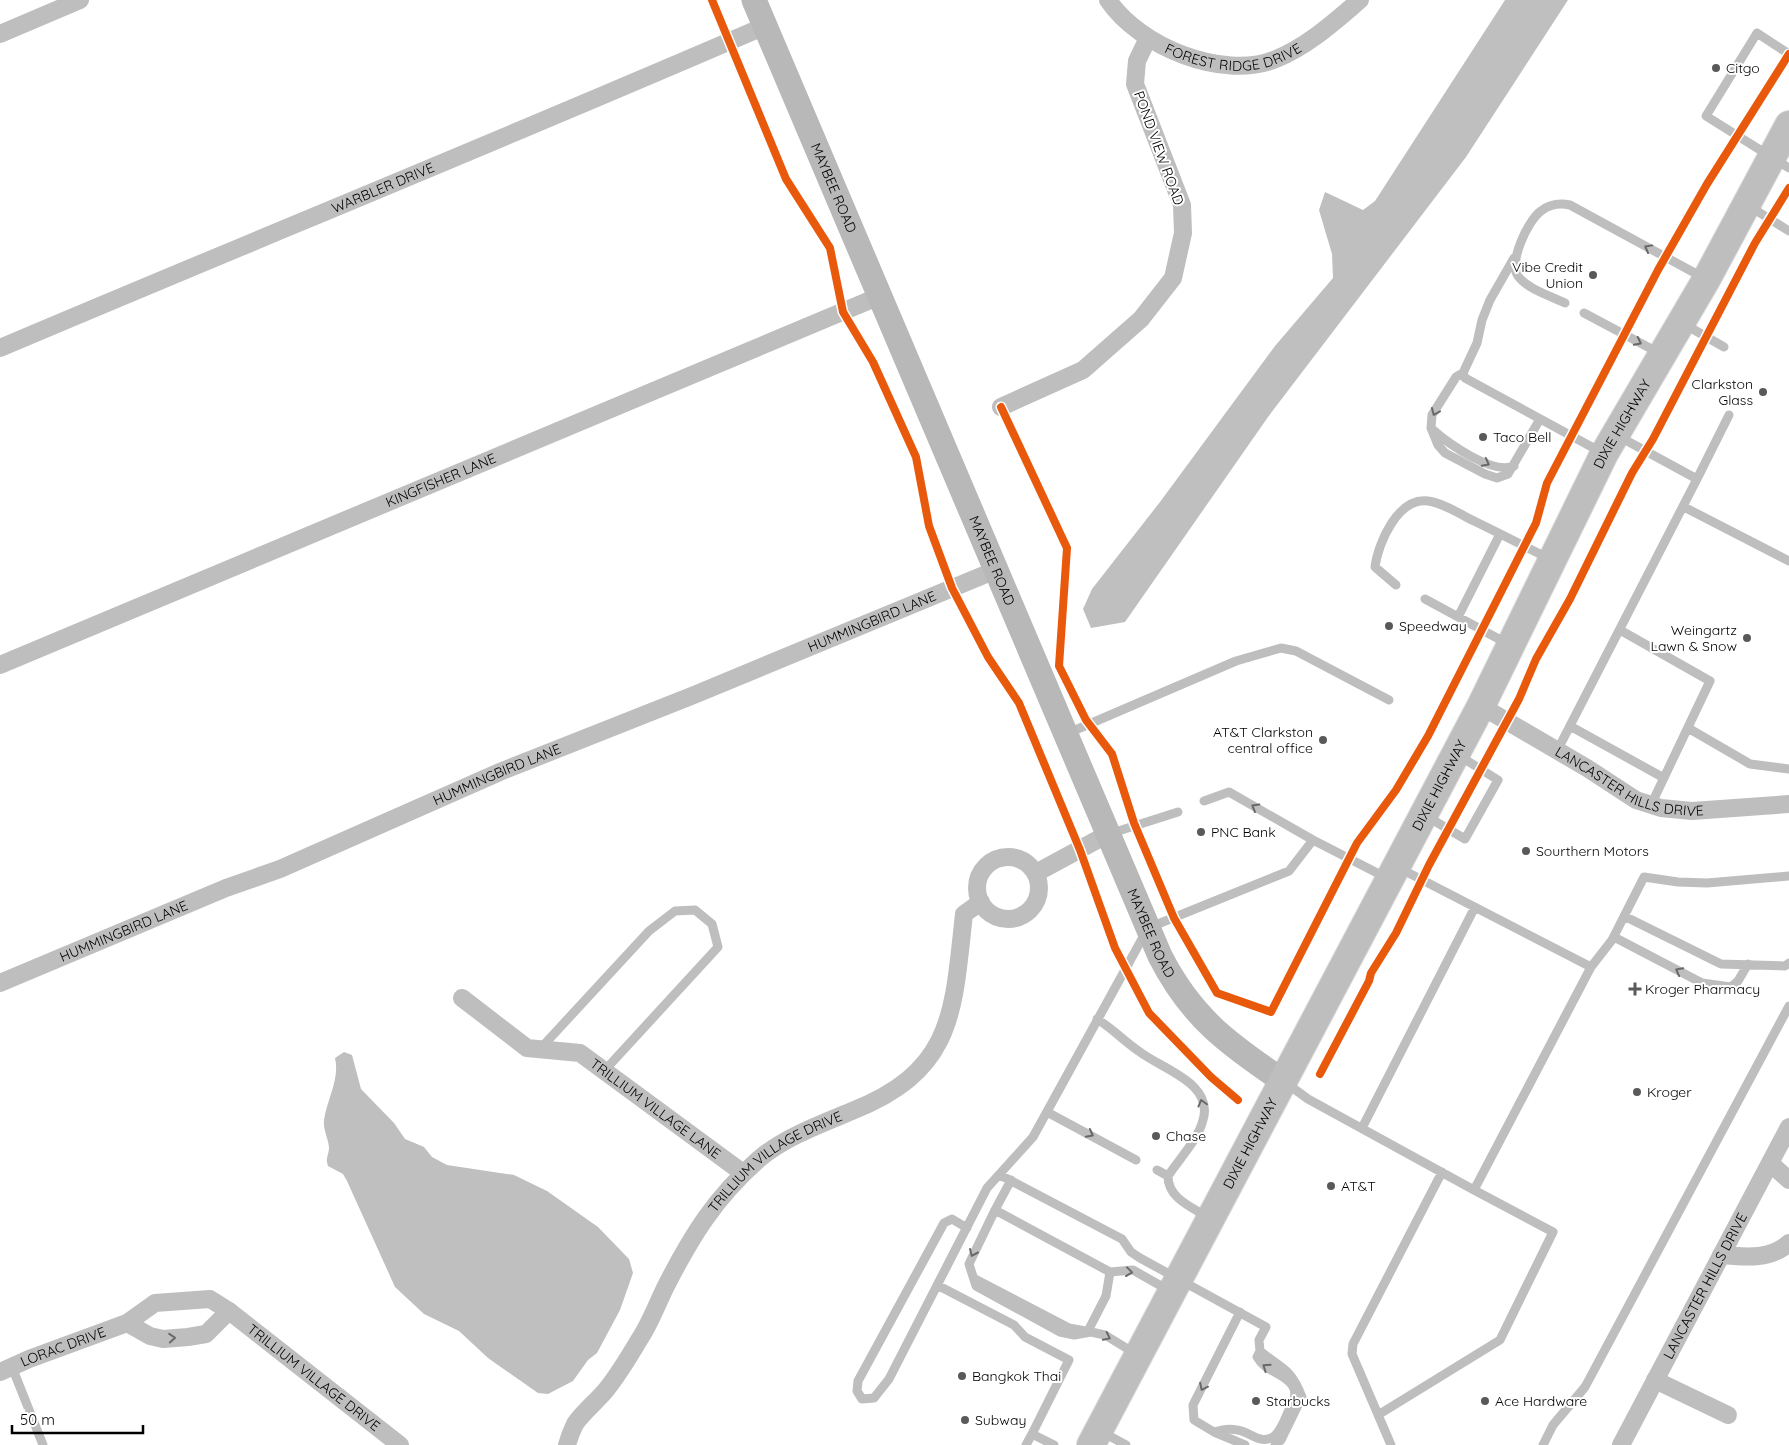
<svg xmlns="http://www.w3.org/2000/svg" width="1789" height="1445" viewBox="0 0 1789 1445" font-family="Quicksand,sans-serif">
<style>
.water{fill:#bfbfbf}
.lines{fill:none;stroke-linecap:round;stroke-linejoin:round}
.primary-casing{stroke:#dbdbdb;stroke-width:30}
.lane{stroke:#bebebe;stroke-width:9}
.street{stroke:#bebebe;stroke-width:18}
.secondary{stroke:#b8b8b8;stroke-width:25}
.primary{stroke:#bebebe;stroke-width:28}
.cycleway-casing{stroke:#fff;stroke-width:11}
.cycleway{stroke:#e8590c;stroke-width:8}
.oneway{stroke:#686868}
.poi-dot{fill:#595959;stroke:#fff;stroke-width:2}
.labels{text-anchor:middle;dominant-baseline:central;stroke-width:4;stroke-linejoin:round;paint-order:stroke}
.street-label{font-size:14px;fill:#000;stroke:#fff}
.poi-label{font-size:14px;fill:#000;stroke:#fff;text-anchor:start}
</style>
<rect width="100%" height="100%" fill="#fff"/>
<!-- water -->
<path class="water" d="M 1505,0 L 1568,0 L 1466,157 L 1268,417 L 1125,622 L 1091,628 L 1083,609 L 1092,589 L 1160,502 L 1275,346 L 1333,278 L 1332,254 L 1319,210 L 1325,192 L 1363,210 L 1375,201 Z
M 344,1052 L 352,1055 L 361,1089 L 394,1123 L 405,1139 L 424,1147 L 432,1157 L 447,1165 L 514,1175 L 547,1191 L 598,1227 L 629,1259 L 633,1273 L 620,1310 L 597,1353 L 588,1360 L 573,1381 L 548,1394 L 538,1393 L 488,1358 L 459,1331 L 424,1314 L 395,1287 L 347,1181 L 343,1174 L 328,1166 C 325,1158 329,1155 329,1147 C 328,1137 323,1130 324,1120 C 327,1099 340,1079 335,1058 Z"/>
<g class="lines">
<!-- primary casing -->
<g class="primary-casing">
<g id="primary">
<path id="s11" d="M 1091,1445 L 1481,706 L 1604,454 L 1706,280 L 1789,125"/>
</g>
</g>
<!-- lane -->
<path class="lane" d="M 1789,54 L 1757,33 L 1706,116 L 1789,168
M 1749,206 L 1789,231
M 1514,258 L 1490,300 L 1482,320 L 1477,343 L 1463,373 L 1465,378 L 1601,452
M 1565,303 C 1551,296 1527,289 1518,276 C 1508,263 1528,220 1541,211 C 1550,204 1560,203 1570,205 L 1704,278
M 1584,313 L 1661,354
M 1684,324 L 1724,347
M 1463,373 L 1456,377 L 1432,415 L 1431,428 L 1438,445 L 1445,453 L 1485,474 L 1497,478 L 1508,474 L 1540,419
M 1433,430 C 1449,444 1493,475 1514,466
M 1697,479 L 1729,415
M 1684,507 L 1789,561
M 1396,585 L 1375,567 C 1378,543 1398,497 1428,501 C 1443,503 1460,514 1474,521 C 1499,533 1524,546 1550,559
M 1425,599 L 1508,644
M 1458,617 L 1500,534
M 1620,630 L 1710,681 L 1651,805
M 1570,726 L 1664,778
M 1688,728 L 1750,764 L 1789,769
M 1066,734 L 1236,661 L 1281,648 L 1296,651 L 1389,700
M 1557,751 L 1697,479 L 1618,436
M 1204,801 L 1229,792 L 1313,840
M 1426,816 L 1465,839 L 1498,780 L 1458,755
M 1109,834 L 1178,812
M 1399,868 L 1591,967
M 1624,916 L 1721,964 L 1785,966 L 1789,963
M 1614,937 L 1702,983 L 1731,987 L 1738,981 L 1748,964
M 1097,1019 C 1113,1029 1125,1042 1140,1052 C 1162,1069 1214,1083 1203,1120 C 1198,1140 1179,1159 1168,1176 C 1168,1198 1190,1206 1207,1217
M 540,1049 L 649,931 L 675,911 L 695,910 L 712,924 L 718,947 L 605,1070
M 1286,1083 L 1308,1099 L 1474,1190 L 1591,967 L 1612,940 L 1644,877 L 1678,882 L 1707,883 L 1789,876
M 1047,1112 L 1136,1160
M 1362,1128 L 1475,907
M 1157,1170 L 1168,1176
M 1000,1175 L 1122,1239 L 1131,1252 L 1140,1258 L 1266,1327 L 1259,1340 L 1260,1351 C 1282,1369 1291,1368 1302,1397 L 1281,1440 L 1275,1445
M 1011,1180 L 995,1210 L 1110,1272
M 995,1210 L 969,1264 L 976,1286 L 1060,1332 L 1074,1335 L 1091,1332 L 1105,1335 L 1136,1354
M 967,1228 L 952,1219 L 944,1223 L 858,1381 L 857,1391 L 862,1399 L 874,1398 L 889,1379 L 987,1188 L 1033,1137 L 1148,928 L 1289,871 L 1313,840 L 1387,878
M 975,1279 L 1069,1328 L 1091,1332 L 1090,1327 L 1106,1296 L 1110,1272 L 1133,1270 L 1170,1291
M 937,1285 L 1014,1325 L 1025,1337 L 1069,1360 L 1032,1434
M 1240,1312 L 1193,1405 L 1194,1420 L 1214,1432 L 1245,1445
M 12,1367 L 43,1445
M 1378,1415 L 1500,1340 L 1553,1232 L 1474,1190
M 1102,1432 L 1126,1445
M 1214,1432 C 1222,1430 1229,1428 1237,1430 C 1249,1431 1260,1445 1273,1437 C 1281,1432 1285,1418 1289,1410 C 1293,1402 1298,1394 1292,1385 C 1283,1372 1265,1372 1257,1357 L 1260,1351
M 1026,1445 L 1032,1434 L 1054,1445
M 1391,1445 L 1352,1354 L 1353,1344 L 1442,1172
M 1543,1445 L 1553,1425 L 1585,1387 L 1789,1006"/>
<!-- street -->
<g class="street">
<path id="s1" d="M 1108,0 C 1139,46 1222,81 1276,59 C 1308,46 1334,22 1360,0"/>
<path d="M 0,34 L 80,0"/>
<path id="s2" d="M 0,348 C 255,240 511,136 765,26"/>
<path d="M 1001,407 L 1083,370 L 1141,319 L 1173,278 L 1183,233 L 1182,205 L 1135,84 L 1137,61 L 1148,38"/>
<path id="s3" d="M 0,665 L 880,296"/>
<path id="s4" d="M 1481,706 L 1587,768 L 1636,800 L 1661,808 L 1692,811 L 1789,804"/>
<circle cx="1008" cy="888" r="31"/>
<path d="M 1036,873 L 1108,834"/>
<path id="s5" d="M 0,983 L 226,888 L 280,869 L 502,771 L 694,695 L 996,570"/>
<path id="s6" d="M 462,998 L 527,1048 L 580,1053 L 743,1173"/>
<path d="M 1771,1164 L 1789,1180"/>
<path d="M 1721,1255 C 1745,1257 1770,1260 1789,1243"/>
<path d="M 127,1323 L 150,1336 L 163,1339 L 188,1337 L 206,1334 L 229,1311"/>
<path id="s7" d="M 0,1372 L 29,1359 L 127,1323 L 155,1303 L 210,1299 L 229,1311 L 400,1445"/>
<path d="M 1655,1380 L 1728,1415"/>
<path id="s8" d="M 567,1445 C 569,1438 572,1430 575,1424 C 583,1412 596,1402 606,1390 C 618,1375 629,1357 639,1340 C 650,1324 657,1304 666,1286 C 692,1235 715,1198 759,1159 C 785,1137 821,1124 852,1111 C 955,1070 953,1012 964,914 L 981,902"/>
<path id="s9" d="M 1621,1445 L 1789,1127"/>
</g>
<!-- secondary -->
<path class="secondary" id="s10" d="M 754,0 L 1160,956 C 1191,1017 1228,1044 1283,1081"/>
<!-- primary -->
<use href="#primary" class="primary"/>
<!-- cycleway casing -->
<g class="cycleway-casing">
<path id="cycleway" d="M 712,0 L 786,179 L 830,248 L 843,312 L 873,362 L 916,457 L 929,526 L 952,588 L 988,657 L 1019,703 L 1080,850 L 1115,948 L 1149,1013 L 1211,1077 L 1238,1100
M 1001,407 L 1067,548 L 1059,666 L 1086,720 L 1112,754 L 1134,823 L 1174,918 L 1217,993 L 1271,1012 L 1357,843 L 1396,790 L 1428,736 L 1536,523 L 1547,483 L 1658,270 L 1707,184 L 1789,54
M 1320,1074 L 1369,981 L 1371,973 L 1396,933 L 1429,865 L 1519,699 L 1536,659 L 1570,599 L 1632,473 L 1653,439 L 1755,243 L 1789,188"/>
</g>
<!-- cycleway -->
<use href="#cycleway" class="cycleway"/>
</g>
<!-- one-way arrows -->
<defs><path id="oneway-chevron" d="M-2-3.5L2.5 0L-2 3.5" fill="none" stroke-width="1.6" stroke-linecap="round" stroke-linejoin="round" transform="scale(1.25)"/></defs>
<g class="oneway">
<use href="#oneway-chevron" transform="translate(1648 248) rotate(-151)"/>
<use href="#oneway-chevron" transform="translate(1638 342) rotate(27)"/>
<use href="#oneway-chevron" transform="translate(1435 412) rotate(113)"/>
<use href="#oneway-chevron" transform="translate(1486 463) rotate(28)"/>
<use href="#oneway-chevron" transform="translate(1255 807) rotate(-150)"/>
<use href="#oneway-chevron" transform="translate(1679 971) rotate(-152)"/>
<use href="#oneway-chevron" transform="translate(1202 1103) rotate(-105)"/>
<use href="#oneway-chevron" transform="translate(1090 1134) rotate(28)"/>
<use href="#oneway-chevron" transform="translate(973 1253) rotate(114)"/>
<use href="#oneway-chevron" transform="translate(1129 1272) rotate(7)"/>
<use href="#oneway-chevron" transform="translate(1107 1337) rotate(26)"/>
<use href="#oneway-chevron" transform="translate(172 1338) rotate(-4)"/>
<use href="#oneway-chevron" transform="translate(1266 1367) rotate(-145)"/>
<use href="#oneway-chevron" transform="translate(1203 1387) rotate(116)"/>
</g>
<!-- markers -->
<g class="poi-dot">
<circle cx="1716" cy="68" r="5"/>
<circle cx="1593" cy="275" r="5"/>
<circle cx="1763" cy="392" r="5"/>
<circle cx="1483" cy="437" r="5"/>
<circle cx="1389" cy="626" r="5"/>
<circle cx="1747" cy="638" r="5"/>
<circle cx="1323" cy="740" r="5"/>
<circle cx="1201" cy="832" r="5"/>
<circle cx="1526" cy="851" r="5"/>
<path d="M1632.5 981.5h5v5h5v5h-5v5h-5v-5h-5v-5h5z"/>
<circle cx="1637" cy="1092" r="5"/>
<circle cx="1156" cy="1136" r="5"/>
<circle cx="1331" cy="1186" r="5"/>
<circle cx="962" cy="1376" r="5"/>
<circle cx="1256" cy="1401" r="5"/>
<circle cx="1485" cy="1401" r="5"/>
<circle cx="965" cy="1420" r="5"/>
</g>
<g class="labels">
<!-- street labels -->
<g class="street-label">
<text stroke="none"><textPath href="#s1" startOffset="146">FOREST RIDGE DRIVE</textPath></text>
<text transform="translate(1159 148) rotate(70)">POND VIEW ROAD</text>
<text stroke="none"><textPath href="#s2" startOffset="415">WARBLER DRIVE</textPath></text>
<text stroke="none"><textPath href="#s10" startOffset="204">MAYBEE ROAD</textPath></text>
<text stroke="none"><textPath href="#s11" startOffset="1151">DIXIE HIGHWAY</textPath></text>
<text stroke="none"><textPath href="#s3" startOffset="478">KINGFISHER LANE</textPath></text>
<text stroke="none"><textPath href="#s10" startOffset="609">MAYBEE ROAD</textPath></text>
<text stroke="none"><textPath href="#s5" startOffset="944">HUMMINGBIRD LANE</textPath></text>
<text stroke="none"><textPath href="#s5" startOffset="539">HUMMINGBIRD LANE</textPath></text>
<text stroke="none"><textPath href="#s4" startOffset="169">LANCASTER HILLS DRIVE</textPath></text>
<text stroke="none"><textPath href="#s11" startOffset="746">DIXIE HIGHWAY</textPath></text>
<text stroke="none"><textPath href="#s5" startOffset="134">HUMMINGBIRD LANE</textPath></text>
<text stroke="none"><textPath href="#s10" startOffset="1014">MAYBEE ROAD</textPath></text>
<text stroke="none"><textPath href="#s6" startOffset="229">TRILLIUM VILLAGE LANE</textPath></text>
<text stroke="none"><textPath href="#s11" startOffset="341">DIXIE HIGHWAY</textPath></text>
<text stroke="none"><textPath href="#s8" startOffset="359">TRILLIUM VILLAGE DRIVE</textPath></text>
<text stroke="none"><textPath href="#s9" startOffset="180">LANCASTER HILLS DRIVE</textPath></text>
<text stroke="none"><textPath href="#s7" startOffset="68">LORAC DRIVE</textPath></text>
<text stroke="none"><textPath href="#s7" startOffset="356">TRILLIUM VILLAGE DRIVE</textPath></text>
</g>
<!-- poi labels -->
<g class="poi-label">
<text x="1726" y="68">Citgo</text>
<text x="1583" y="267" text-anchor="end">Vibe Credit<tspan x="1583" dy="16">Union</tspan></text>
<text x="1753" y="384" text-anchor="end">Clarkston<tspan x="1753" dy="16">Glass</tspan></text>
<text x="1493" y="437">Taco Bell</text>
<text x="1399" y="626">Speedway</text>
<text x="1737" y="630" text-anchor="end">Weingartz<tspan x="1737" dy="16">Lawn &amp; Snow</tspan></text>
<text x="1313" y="732" text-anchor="end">AT&amp;T Clarkston<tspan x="1313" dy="16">central office</tspan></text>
<text x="1211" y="832">PNC Bank</text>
<text x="1536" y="851">Sourthern Motors</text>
<text x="1645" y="989">Kroger Pharmacy</text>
<text x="1647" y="1092">Kroger</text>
<text x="1166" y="1136">Chase</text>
<text x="1341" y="1186">AT&amp;T</text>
<text x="972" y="1376">Bangkok Thai</text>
<text x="1266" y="1401">Starbucks</text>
<text x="1495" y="1401">Ace Hardware</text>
<text x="975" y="1420">Subway</text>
</g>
</g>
<!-- scale -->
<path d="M12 1425v8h131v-8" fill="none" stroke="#000000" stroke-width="2.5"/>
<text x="20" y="1425" font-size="15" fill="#000000" stroke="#ffffff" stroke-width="4" paint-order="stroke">50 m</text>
</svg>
